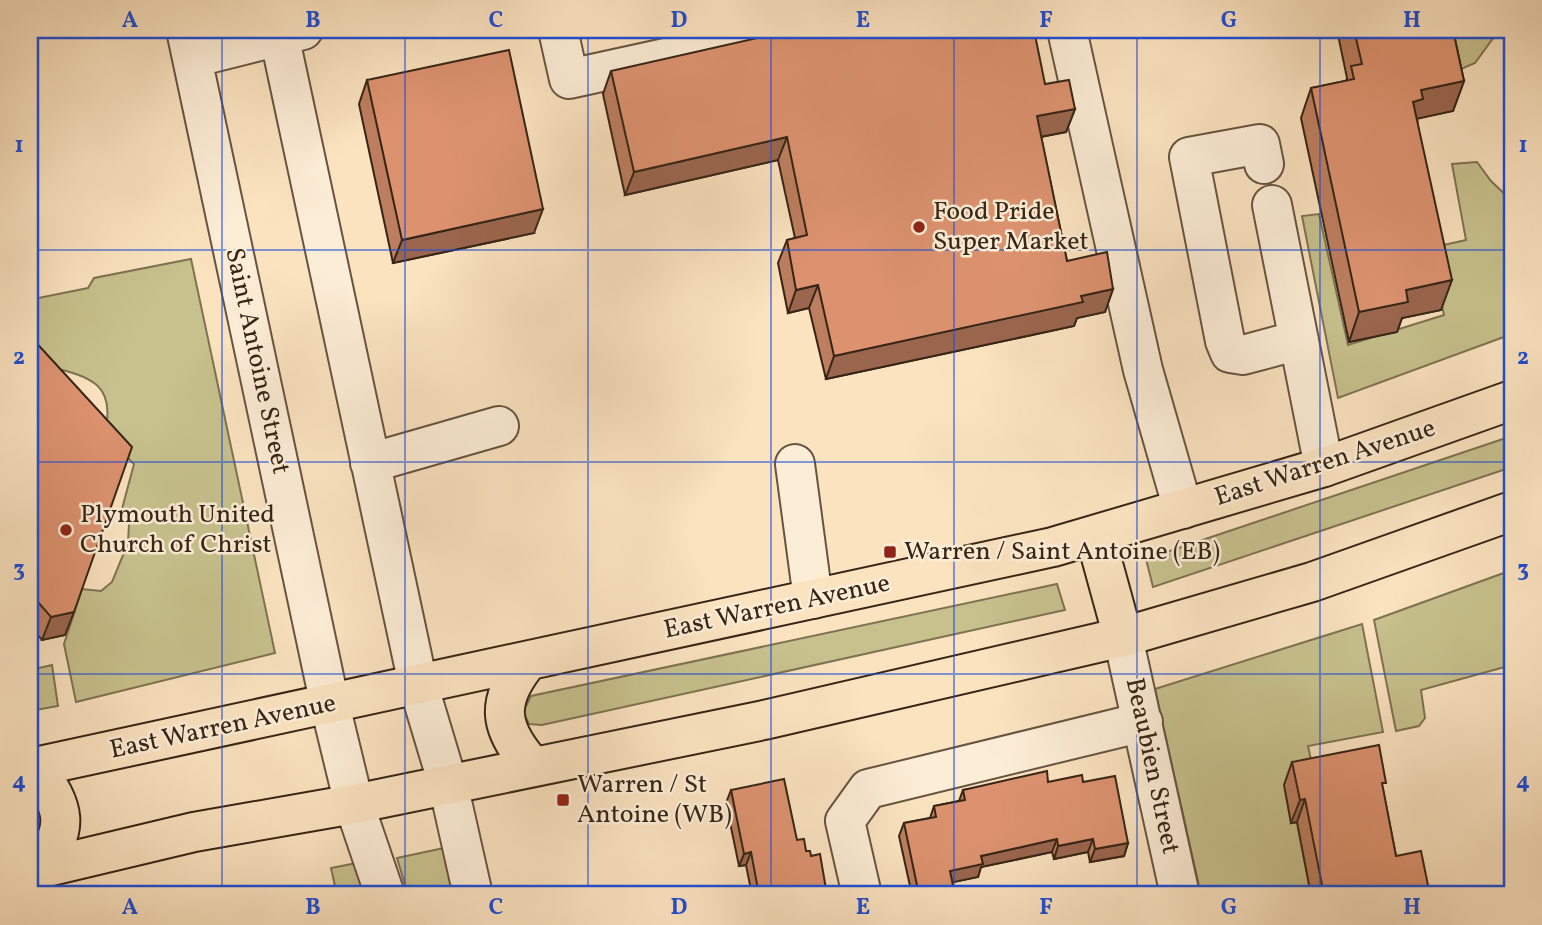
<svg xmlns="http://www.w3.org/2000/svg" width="1542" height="925" viewBox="0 0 1542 925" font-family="Vollkorn,serif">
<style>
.green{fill:#c7c18d;stroke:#7e7352;stroke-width:2}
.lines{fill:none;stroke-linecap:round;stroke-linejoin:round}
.minor-casing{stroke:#675440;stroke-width:42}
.major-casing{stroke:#362516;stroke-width:42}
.minor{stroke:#fcedd6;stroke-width:38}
.major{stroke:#fbe3c0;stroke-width:38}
.wall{fill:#bd7e5f;stroke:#362516;stroke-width:2}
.shaded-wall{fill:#9a664e;stroke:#362516;stroke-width:2}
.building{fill:#dc926f;stroke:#362516;stroke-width:2}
.grid{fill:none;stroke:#1d4ed8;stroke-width:2;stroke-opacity:0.55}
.poi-dot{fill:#8f2418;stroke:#fcedd6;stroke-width:2.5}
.labels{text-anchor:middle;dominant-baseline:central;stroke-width:5;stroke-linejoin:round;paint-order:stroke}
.poi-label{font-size:26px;fill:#362516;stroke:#fcedd6;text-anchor:start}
.street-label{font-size:26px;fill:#362516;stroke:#fcedd6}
.neatline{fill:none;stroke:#1d4ed8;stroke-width:2.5}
.grid-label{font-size:23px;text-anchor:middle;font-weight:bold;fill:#1d4ed8}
</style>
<rect width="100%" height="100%" fill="#fbe3c0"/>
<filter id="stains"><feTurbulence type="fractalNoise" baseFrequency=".00286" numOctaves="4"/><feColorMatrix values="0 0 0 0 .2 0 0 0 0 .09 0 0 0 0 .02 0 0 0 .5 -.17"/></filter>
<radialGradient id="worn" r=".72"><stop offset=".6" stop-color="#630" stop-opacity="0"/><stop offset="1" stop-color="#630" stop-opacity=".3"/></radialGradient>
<!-- green -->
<path class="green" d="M 1435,30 L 1499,30 L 1475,63 L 1452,73 Z
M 1477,162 L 1491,181 L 1512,201 L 1512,334 L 1338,398 L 1302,216 L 1319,214 L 1348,345 L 1444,315 L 1430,248 L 1466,240 L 1452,164 Z
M 191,259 L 275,653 L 76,702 L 64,644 L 82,589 L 101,591 L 112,582 L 128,543 L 129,524 L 122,509 L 134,464 L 104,435 C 121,373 74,375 30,362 L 30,310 L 33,299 L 88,288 L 94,278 Z
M 1512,436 L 1512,467 L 1153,587 L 1146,559 Z
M 1512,570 L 1512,665 L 1421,690 L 1425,718 L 1419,726 L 1396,731 L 1374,620 Z
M 1057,584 L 1065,610 L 542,725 L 529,724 L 523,712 L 531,696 Z
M 1362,624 L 1383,732 L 1308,746 L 1315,779 L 1292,823 L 1297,822 L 1311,895 L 1201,895 L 1155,689 Z
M 52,665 L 58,706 L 30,711 L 30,670 Z
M 30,805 L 38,806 L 46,815 L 40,831 L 30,835 Z
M 444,848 L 453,895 L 408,895 L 397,858 Z
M 357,863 L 368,895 L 337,895 L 331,868 Z"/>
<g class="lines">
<!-- minor casing -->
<g class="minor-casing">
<path id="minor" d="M 186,30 L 330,705 L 354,804 L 385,895
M 278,30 L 418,684 L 448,784 L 473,895
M 558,30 L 569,79 L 793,30
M 1067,30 L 1143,370 L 1183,509
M 192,58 L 303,30
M 1264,164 L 1260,144 L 1189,157 L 1225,341 L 1230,353 L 1243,355 L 1299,340
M 1272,205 L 1324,467
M 370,463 L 499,426
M 795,464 L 813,599
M 1123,637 L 1180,895
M 862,895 L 845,821 L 868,789 L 1143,722"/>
</g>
<!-- major casing -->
<g class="major-casing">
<path id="major" d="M 1095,535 L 1123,637
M 528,661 C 494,702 499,729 533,767
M 35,767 C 66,809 70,827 39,869
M 30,768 L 1053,547 L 1324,467 L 1512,400
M 30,871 L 194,832 L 354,804 L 764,720 L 1123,637 L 1312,582 L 1512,511"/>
</g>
<!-- minor -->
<use href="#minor" class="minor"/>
<!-- major -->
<use href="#major" class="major"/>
</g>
<!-- wall -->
<path class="wall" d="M 1337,30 L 1453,30 L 1464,81 L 1453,111 L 1417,118 L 1441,310 L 1402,318 L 1397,332 L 1349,342 L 1301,118 L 1311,88 L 1346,81 L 1347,78 Z
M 611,71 L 1045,84 L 1075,109 L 1066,132 L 1041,137 L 1067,261 L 1113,289 L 1105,312 L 1077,318 L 1074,326 L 826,379 L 809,308 L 788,313 L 778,263 L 787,240 L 795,238 L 778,160 L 625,195 L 603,94 Z
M 367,80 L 534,233 L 393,263 L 359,104 Z
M 30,336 L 65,635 L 42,640 L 30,626 Z
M 1292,762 L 1383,790 L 1396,856 L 1430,895 L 1311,895 L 1297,822 L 1291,823 L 1284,785 Z
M 1048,782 L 1083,782 L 1128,843 L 1124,856 L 1090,862 L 1088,852 L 1054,859 L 1052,852 L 981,867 L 978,877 L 952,882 L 955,895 L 912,895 L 899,836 L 904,823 L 930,818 L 934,806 L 959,801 L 963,790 Z
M 731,790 L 797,840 L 811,856 L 827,895 L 752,895 L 746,865 L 739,866 L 726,803 Z"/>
<!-- shaded-wall -->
<path class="shaded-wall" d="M 1464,81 L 1453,111 L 1416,119 L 1413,102 L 1421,90 Z
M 1075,109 L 1066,132 L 1029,139 L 1037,116 Z
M 787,137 L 778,160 L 625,195 L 634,172 Z
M 543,209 L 534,233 L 393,263 L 402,240 Z
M 1452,280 L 1441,310 L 1402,318 L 1397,332 L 1349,342 L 1359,312 L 1406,290 Z
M 818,285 L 809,308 L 788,313 L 796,290 Z
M 1113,289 L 1105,312 L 1077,318 L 1074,326 L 826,379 L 834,356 L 1081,296 Z
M 74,612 L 65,635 L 42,640 L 51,617 Z
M 1305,799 L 1297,822 L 1291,823 L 1300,800 Z
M 1057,839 L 1052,852 L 981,867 L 978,877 L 945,884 L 950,871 L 981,856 Z
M 1093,839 L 1088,852 L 1054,859 L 1058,846 Z
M 1128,843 L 1124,856 L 1090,862 L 1095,849 Z
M 751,852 L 746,865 L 739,866 L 744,854 Z"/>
<!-- building -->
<path class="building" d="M 793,30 L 1034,30 L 1045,84 L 1069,80 L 1075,109 L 1037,116 L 1067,261 L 1107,252 L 1113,289 L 1081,296 L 1083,302 L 834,356 L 818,285 L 796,290 L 787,240 L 807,235 L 787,137 L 634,172 L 611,71 Z
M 1354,30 L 1453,30 L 1464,81 L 1421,90 L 1423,99 L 1413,102 L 1452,280 L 1406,290 L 1408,302 L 1359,312 L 1311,88 L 1354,79 L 1351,66 L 1362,64 Z
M 509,50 L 543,209 L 402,240 L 367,80 Z
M 30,336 L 132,447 L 74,612 L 51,617 L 30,593 Z
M 1379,745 L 1386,783 L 1382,783 L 1396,856 L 1421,851 L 1430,895 L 1324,895 L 1305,799 L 1300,800 L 1292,762 Z
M 1047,771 L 1048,782 L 1082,775 L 1083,782 L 1115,776 L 1128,843 L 1095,849 L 1093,839 L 1058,846 L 1057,839 L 981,856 L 983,864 L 950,871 L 955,895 L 919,895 L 904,823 L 936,817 L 934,806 L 965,800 L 963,790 Z
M 784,779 L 797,840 L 804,839 L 806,851 L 810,851 L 811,856 L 820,854 L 827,895 L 759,895 L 751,852 L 744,854 L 731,790 Z"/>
<!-- grid -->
<path class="grid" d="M 222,30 L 222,895M 405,30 L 405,895M 588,30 L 588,895M 771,30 L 771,895M 954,30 L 954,895M 1137,30 L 1137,895M 1320,30 L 1320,895M 30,250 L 1512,250M 30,462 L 1512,462M 30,674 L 1512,674"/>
<!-- markers -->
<g class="poi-dot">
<circle cx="919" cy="227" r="7"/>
<circle cx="66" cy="530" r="7"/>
<rect x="883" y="545" width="14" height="14" rx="3.5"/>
<rect x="556" y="793" width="14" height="14" rx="3.5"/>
</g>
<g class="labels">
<!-- poi labels -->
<g class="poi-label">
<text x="933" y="212">Food Pride<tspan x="933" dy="30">Super Market</tspan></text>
<text x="80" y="515">Plymouth United<tspan x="80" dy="30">Church of Christ</tspan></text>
<text x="904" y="552">Warren / Saint Antoine (EB)</text>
<text x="577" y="785">Warren / St<tspan x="577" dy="30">Antoine (WB)</tspan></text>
</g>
<!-- street labels -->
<g class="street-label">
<text transform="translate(257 361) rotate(78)">Saint Antoine Street</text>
<text transform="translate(1325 463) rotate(-18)">East Warren Avenue</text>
<text transform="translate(777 607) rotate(-12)">East Warren Avenue</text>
<text transform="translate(223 727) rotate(-12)">East Warren Avenue</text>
<text transform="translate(1152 766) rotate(78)">Beaubien Street</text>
</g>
</g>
<!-- margin -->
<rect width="1542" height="925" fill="none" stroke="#fbe3c0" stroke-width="77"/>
<rect x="38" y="38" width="1466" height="848" class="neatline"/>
<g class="grid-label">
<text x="130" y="27">A</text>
<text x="313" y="27">B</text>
<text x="496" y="27">C</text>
<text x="679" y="27">D</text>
<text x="863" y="27">E</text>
<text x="1046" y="27">F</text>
<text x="1229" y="27">G</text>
<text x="1412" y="27">H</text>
<text x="19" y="152">1</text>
<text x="1523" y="152">1</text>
<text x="19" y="364">2</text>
<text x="1523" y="364">2</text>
<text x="19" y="576">3</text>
<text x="1523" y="576">3</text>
<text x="19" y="788">4</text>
<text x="1523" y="788">4</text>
<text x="130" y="914">A</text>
<text x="313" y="914">B</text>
<text x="496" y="914">C</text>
<text x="679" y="914">D</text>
<text x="863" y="914">E</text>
<text x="1046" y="914">F</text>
<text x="1229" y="914">G</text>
<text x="1412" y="914">H</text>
</g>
<rect width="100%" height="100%" filter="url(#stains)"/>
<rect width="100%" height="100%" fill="url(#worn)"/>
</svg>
